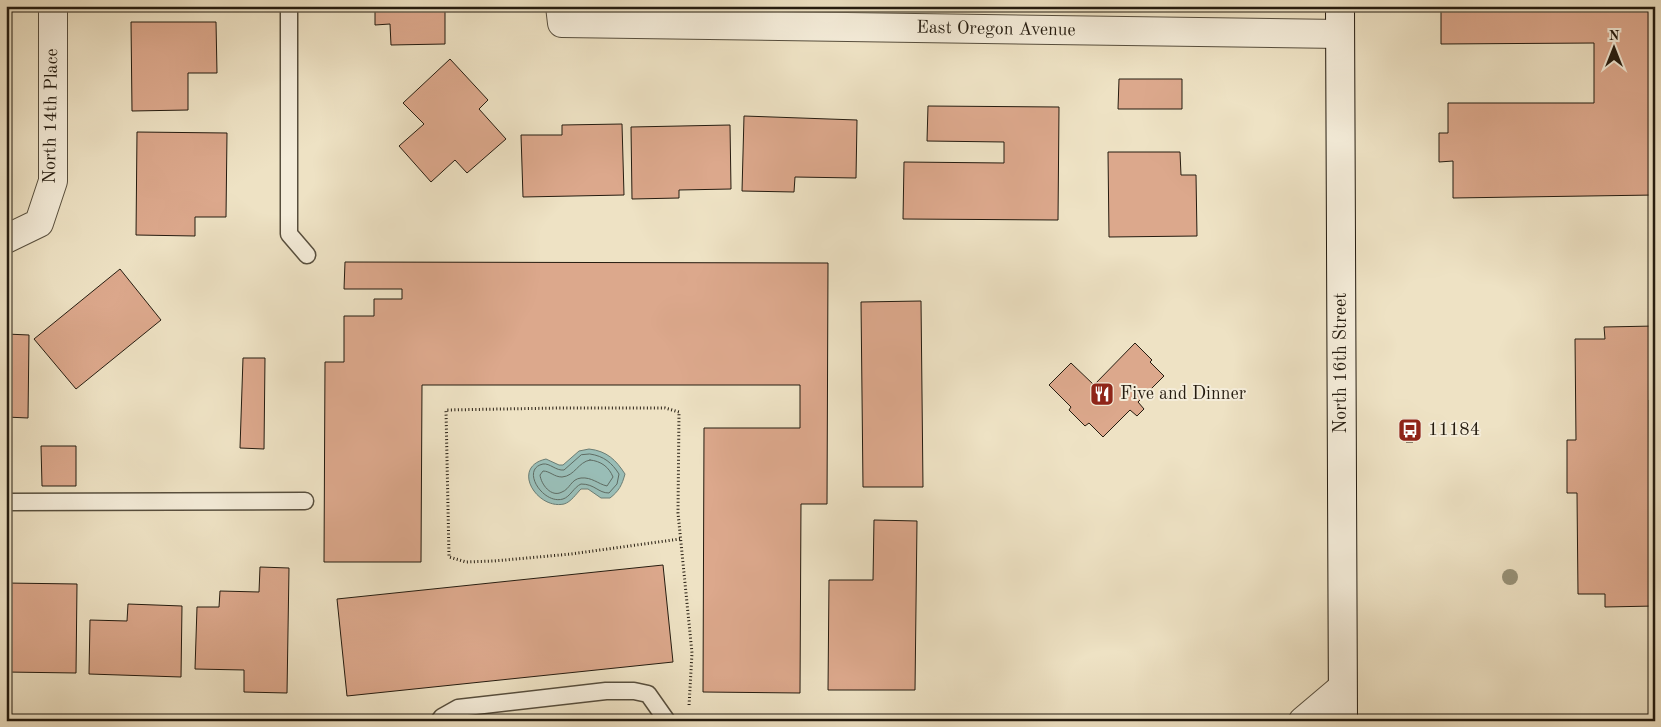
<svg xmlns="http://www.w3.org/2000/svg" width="1661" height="727" viewBox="0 0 1661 727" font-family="'Old Standard TT',serif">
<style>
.water{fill:#99bdb6;stroke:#6b7d74}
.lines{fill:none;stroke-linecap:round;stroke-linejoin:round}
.shore{stroke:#5f6c63;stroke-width:1}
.building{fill:#dca88c;stroke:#251c10}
.service-casing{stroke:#574e3d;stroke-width:19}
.minor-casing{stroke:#574e3d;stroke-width:30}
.tertiary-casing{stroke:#574e3d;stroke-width:30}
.secondary-casing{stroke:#251c10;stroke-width:30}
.path{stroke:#251c10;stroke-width:3;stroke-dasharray:1 2.5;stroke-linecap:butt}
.service{stroke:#f4ecd9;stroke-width:16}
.minor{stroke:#f4ecd9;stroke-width:28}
.tertiary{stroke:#f4ecd9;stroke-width:28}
.secondary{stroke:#f4ecd9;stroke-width:28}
.tree{fill:#979177}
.labels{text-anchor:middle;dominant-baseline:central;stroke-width:4;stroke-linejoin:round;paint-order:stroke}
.street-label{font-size:18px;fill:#251c10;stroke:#f4ecd9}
.poi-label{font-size:18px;fill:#251c10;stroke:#f4ecd9;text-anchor:start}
</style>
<rect width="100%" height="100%" fill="#eee2c4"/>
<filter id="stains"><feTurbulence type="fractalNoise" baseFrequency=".004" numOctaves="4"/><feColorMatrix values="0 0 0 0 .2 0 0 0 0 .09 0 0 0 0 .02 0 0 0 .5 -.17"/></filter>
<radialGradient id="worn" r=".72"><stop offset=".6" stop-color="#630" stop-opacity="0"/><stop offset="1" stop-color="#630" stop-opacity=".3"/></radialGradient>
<!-- water -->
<path class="water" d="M 589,449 C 607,451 616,460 625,474 C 622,485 619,491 610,498 L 601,498 L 588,489 L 581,489 C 576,494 571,502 564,504 C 537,510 510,467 546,459 L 559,465 L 563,465 L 579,451 Z"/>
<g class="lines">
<!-- shore -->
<path class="shore" d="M 590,454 C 604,456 612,463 619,474 L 617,484 L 609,493 C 598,493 595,484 581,484 C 574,487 570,497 563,499 C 543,505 520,469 543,464 C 550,463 556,471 564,470 L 581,455 Z
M 590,460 C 601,461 609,467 613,477 L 607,486 C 598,484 592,477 581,478 C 571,479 570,489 562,492 C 551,498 541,484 540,475 L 543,471 C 550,471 554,477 562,477 C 575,476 578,462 590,460 Z"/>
</g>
<!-- building -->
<path class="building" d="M 375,6 L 464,6 L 464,7 L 445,7 L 445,44 L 391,45 L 390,24 L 375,25 Z
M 1441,6 L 1655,6 L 1655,195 L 1453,198 L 1453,161 L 1439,162 L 1439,133 L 1448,133 L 1448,103 L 1594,103 L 1594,43 L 1441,44 Z
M 131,22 L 216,22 L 217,73 L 188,73 L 188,110 L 132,111 Z
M 450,59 L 488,100 L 479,109 L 506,139 L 467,173 L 455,160 L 431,182 L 399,146 L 424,124 L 403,103 Z
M 1119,79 L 1182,79 L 1182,109 L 1118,109 Z
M 928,106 L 1059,107 L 1058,220 L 903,219 L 904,162 L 1004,163 L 1004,142 L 927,141 Z
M 744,116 L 857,120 L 856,178 L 795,177 L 794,192 L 742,191 Z
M 622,124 L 624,195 L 523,197 L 521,135 L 562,135 L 562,125 Z
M 730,125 L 731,189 L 679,190 L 679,198 L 632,199 L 631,127 Z
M 137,132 L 227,133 L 226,217 L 195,217 L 195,236 L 136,235 Z
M 1108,152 L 1180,152 L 1181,175 L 1196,175 L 1197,236 L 1109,237 Z
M 345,262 L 828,263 L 827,504 L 801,504 L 800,693 L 703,692 L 704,428 L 800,428 L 800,385 L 422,385 L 421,562 L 324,562 L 325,362 L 344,362 L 344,316 L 374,316 L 374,299 L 402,299 L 402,289 L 344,289 Z
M 120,269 L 161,320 L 76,389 L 34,339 Z
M 921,301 L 923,487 L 863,487 L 861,302 Z
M 1655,326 L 1655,400 L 1649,400 L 1650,536 L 1655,536 L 1655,606 L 1605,607 L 1605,594 L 1578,594 L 1577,493 L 1567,493 L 1567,440 L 1576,440 L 1575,339 L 1605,339 L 1604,327 Z
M 6,334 L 29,335 L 28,418 L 6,417 Z
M 1135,343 L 1152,360 L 1150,362 L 1164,376 L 1138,402 L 1144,409 L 1137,416 L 1130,410 L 1103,437 L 1089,423 L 1085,426 L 1069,410 L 1071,407 L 1049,385 L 1071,363 L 1094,385 Z
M 243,358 L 265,358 L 264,449 L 240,448 Z
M 1413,422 L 1413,442 L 1406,442 L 1406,426 Z
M 41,446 L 76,446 L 76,486 L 42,486 Z
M 874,520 L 917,521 L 915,690 L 828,690 L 829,580 L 873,580 Z
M 663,565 L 673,662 L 347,696 L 337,599 Z
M 260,567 L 289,568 L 287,693 L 244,692 L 244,670 L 195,669 L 197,607 L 219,607 L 220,591 L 259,592 Z
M 6,583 L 77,584 L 76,673 L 6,672 Z
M 128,604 L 182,606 L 181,677 L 89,674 L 90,620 L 127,621 Z"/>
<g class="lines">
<!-- service casing -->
<g class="service-casing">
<path id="service" d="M 289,6 L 289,234 L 307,255
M 6,502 L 305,501
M 439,721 L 442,717 L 458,708 L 606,691 L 634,691 L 648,694 L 667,721"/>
</g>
<!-- minor casing -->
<g class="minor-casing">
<path id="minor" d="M 560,6 L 562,23 L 1340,34
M 6,239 L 39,223 L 53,181 L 53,6"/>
</g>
<!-- tertiary casing -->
<g class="tertiary-casing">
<path id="tertiary" d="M 1303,721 L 1342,688"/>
</g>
<!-- secondary casing -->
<g class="secondary-casing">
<path id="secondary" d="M 1340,6 L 1343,721"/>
</g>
<!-- path -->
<path class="path" d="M 680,539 L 571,554 L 494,561 L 466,562 L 449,557 L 446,410 L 560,408 L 665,408 L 679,412 L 678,513 L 692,653 L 689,706"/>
<!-- service -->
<use href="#service" class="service"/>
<!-- minor -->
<use href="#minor" class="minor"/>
<!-- tertiary -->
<use href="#tertiary" class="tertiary"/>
<!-- secondary -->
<use href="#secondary" class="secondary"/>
</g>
<!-- trees -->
<circle class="tree" cx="1510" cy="577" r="8"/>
<!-- icons -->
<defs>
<g id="restaurant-square" transform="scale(1.25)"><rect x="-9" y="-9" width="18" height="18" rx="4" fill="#8f2418" stroke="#f4ecd9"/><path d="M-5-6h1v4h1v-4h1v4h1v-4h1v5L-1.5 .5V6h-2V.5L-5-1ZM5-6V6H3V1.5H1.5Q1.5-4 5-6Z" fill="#fff"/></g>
<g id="bus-square" transform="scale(1.25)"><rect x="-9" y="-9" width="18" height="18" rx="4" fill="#8f2418" stroke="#f4ecd9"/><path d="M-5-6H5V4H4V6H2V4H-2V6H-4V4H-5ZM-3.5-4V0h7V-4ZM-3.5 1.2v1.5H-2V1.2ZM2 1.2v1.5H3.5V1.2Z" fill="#fff"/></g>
</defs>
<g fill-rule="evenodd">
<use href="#restaurant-square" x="1102" y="394"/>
<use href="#bus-square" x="1410" y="430"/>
</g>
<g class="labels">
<!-- street labels -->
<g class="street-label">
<text transform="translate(996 29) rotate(1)">East Oregon Avenue</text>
<text transform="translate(51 116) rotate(-89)">North 14th Place</text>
<text transform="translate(1341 363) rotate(-90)">North 16th Street</text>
</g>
<!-- poi labels -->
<g class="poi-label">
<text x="1120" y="394">Five and Dinner</text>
<text x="1428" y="430">11184</text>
</g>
</g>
<!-- margin -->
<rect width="1661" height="727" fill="none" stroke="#eee2c4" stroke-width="25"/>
<rect x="8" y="8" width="1646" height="712" fill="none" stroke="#251c10" stroke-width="2.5"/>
<rect x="12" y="12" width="1636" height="702" fill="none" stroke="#251c10"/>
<!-- north arrow -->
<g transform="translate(1614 48)" stroke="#f4ecd9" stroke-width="4" paint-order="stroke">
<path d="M0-4L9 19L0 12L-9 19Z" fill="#251c10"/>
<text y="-8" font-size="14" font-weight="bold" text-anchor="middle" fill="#251c10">N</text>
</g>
<rect width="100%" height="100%" filter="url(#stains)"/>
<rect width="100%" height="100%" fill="url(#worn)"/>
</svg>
